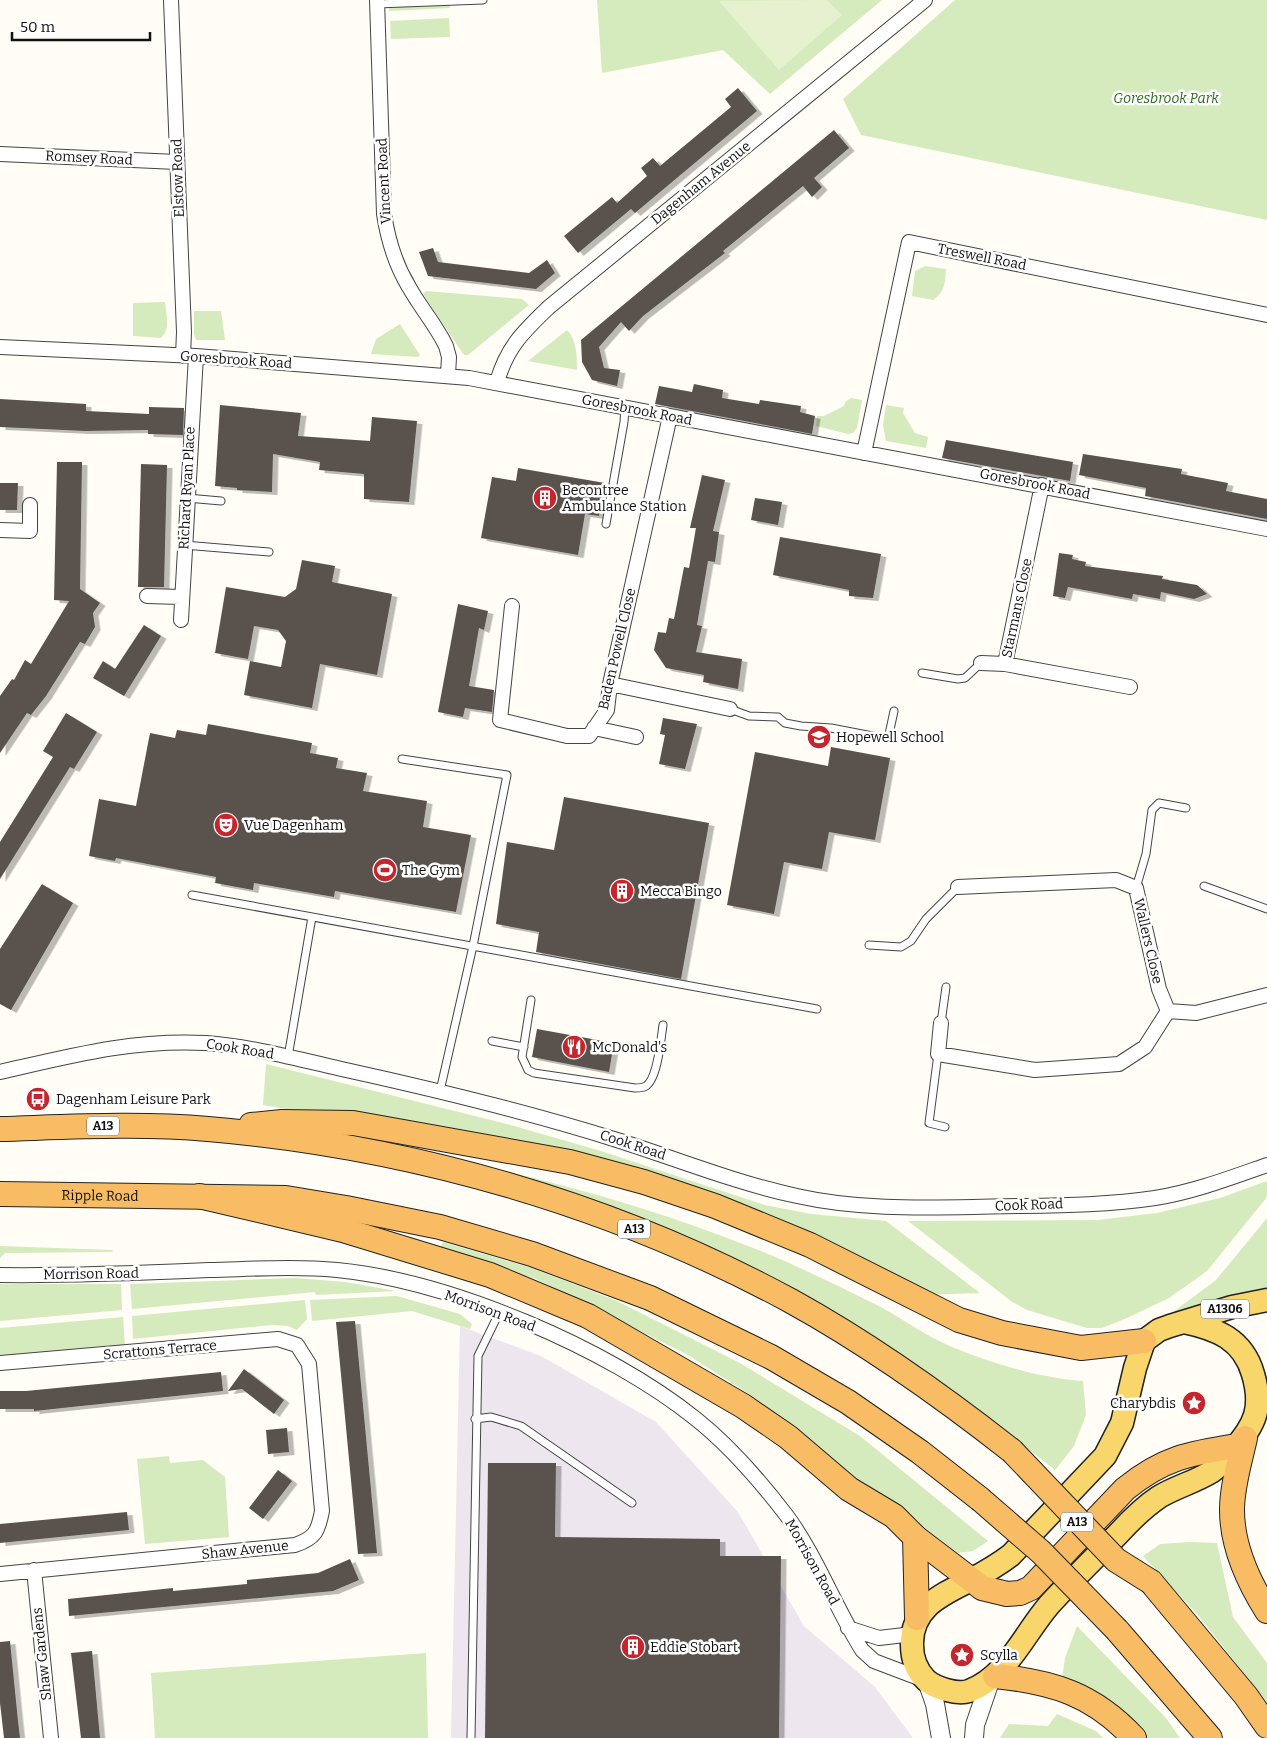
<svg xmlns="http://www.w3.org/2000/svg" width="1267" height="1738" viewBox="0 0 1267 1738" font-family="Bitter,serif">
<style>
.industrial{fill:#eee6ef}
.green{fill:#d5ebbd}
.pitch{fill:#e6f2cf}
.building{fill:#5a524d;filter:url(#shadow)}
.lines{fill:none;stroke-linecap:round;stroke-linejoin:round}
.service-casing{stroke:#444;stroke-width:9}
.minor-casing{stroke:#444;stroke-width:16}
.tertiary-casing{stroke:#444;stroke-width:20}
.primary-casing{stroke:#222;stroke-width:25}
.trunk-casing{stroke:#222;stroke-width:26}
.service{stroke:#fff;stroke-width:7}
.minor{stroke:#fff;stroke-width:14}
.tertiary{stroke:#fff;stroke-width:18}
.primary{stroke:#f9d66b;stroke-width:22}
.trunk{stroke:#f7bc64;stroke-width:24}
.trunk-bridge-casing{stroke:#222;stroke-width:26;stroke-linecap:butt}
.trunk-bridge{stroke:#f7bc64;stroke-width:24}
.labels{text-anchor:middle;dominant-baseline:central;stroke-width:5;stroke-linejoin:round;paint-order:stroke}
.shield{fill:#fff;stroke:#585858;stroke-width:1}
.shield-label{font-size:12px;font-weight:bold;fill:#111}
.park-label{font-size:14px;font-style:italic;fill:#2f6b1f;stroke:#fff}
.street-label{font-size:14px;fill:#111;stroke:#fff}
.poi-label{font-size:14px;fill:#111;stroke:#fff;text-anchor:start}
</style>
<defs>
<filter id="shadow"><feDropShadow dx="5.5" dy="3" stdDeviation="0" flood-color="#0004"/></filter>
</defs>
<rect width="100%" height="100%" fill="#fffdf5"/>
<!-- industrial -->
<path class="industrial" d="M 460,1326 L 541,1356 L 656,1422 L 738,1512 L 804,1626 L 875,1687 L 913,1738 L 451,1738 Z"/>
<!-- green -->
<path class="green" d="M 389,0 L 450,0 L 450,8 L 389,11 Z
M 597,0 L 882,0 L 770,94 L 723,50 L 602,73 Z
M 955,0 L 1267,0 L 1267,220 L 861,135 L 843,99 Z
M 449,18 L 450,37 L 391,39 L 390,21 Z
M 925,266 L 946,269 C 945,283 945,292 933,300 L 912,296 L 915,271 Z
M 426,291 L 522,299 L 529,305 L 468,355 L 464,355 L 423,294 Z
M 165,302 C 166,314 171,329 161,338 L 133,336 L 133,303 Z
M 194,311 L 221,311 L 225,340 L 196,340 L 194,334 Z
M 400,324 L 420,355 L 418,357 L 371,354 L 376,339 Z
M 567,330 C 577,340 577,357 577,370 L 528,361 Z
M 851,398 L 862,400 L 857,428 L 853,433 L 848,434 L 816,426 L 817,416 L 824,416 L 844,406 L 845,402 Z
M 886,405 L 904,408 L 903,413 L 915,433 L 928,437 L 926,448 L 886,441 L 883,425 Z
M 266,1064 L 507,1124 L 601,1151 L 765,1205 L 811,1214 L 886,1221 L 980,1293 L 924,1295 L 793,1234 L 509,1147 L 263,1105 Z
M 469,1163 C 573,1185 674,1215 773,1256 C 808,1271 844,1289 879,1306 C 906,1321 932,1340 962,1351 C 1001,1366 1041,1378 1083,1381 L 1086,1415 L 1074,1446 L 1055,1470 L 952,1389 L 860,1330 Z
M 1267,1181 L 1267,1197 L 1207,1271 L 1169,1298 L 1127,1318 L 1102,1328 L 1087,1328 L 1027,1310 L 1011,1301 L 908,1221 L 1097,1220 L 1157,1213 L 1220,1198 Z
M 1267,1218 L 1267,1301 L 1223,1308 L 1173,1312 L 1216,1280 Z
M 443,1242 L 535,1269 L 617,1301 L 740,1363 L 860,1436 L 988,1541 L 973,1551 L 958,1553 L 905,1513 L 894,1514 L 816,1445 L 746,1392 L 686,1354 L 536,1279 L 440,1248 Z
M 0,1246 L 112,1250 L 113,1252 L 5,1253 L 0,1258 Z
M 295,1278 L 345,1282 L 396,1291 L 316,1295 L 315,1292 L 132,1309 L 130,1284 Z
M 0,1284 L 121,1284 L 122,1310 L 0,1321 Z
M 397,1296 L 460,1314 L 472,1324 L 470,1329 L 412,1311 L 312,1321 L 310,1300 Z
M 305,1300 L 307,1319 L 297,1330 L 288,1326 L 272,1325 L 133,1339 L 132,1316 Z
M 123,1317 L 125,1347 L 0,1357 L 0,1328 Z
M 169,1456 L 170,1463 L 203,1460 L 225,1477 L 229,1537 L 145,1544 L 137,1459 Z
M 1190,1542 L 1217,1543 L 1233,1617 L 1267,1663 L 1267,1702 L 1197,1614 L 1143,1556 L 1160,1544 Z
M 1077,1626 L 1166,1718 L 1180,1738 L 1139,1738 L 1061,1685 L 1065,1658 Z
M 426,1653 L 428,1738 L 155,1738 L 151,1673 Z
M 1057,1714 L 1096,1731 L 1103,1738 L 1000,1738 L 1009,1724 L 1048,1726 Z"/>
<!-- pitch -->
<path class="pitch" d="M 827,0 L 842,15 L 779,70 L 719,1 Z"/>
<!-- building -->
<path class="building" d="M 738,88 L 757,111 L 635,213 L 631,209 L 578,253 L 564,236 L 612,197 L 617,203 L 647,176 L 641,168 L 653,158 L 660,166 L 731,107 L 725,99 Z
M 834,130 L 849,148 L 814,178 L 822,187 L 812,197 L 803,186 L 723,251 L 725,253 L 643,316 L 629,331 L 621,322 L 599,347 L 604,368 L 620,370 L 617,386 L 592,380 L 582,362 L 581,340 Z
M 433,248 L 438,262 L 529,273 L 547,260 L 555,273 L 536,289 L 428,276 L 419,252 Z
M 694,384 L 723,390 L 722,398 L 759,404 L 760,400 L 801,406 L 800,412 L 815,416 L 812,434 L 655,404 L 659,386 L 692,392 Z
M 0,399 L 86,404 L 86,411 L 149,414 L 149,407 L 184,408 L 183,435 L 148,434 L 148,430 L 85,431 L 0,427 Z
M 220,405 L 301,413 L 298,436 L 370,441 L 372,417 L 417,421 L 409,502 L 364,499 L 364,474 L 319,470 L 320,462 L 273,454 L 272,492 L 237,490 L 237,488 L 215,486 Z
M 946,440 L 1073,462 L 1070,481 L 942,458 Z
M 1083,454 L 1182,469 L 1181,474 L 1228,483 L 1226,491 L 1267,499 L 1267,519 L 1145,496 L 1146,488 L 1079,475 Z
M 57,462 L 82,462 L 80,589 L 100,603 L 93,613 L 95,627 L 85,644 L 80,642 L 46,696 L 31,715 L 27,713 L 0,753 L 0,696 L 12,679 L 14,680 L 25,660 L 31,664 L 69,601 L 54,600 Z
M 141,464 L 167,465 L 164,587 L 138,587 Z
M 518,468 L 605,483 L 599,516 L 585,514 L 578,555 L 481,538 L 492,477 L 516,481 Z
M 702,475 L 725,480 L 713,531 L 719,532 L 715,562 L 708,561 L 697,625 L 702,626 L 696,652 L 742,659 L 738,689 L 703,682 L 704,675 L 666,668 L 654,650 L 658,632 L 666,633 L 669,618 L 674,619 L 684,567 L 689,568 L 696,528 L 690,528 Z
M 0,483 L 18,483 L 17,510 L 0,510 Z
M 755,498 L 782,502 L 778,525 L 751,520 Z
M 780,537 L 881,554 L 873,598 L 849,596 L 849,590 L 773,575 Z
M 1059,553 L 1073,555 L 1072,559 L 1086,562 L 1085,566 L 1163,576 L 1162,579 L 1197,585 L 1207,594 L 1194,599 L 1161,592 L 1160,599 L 1133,594 L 1132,599 L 1068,587 L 1065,598 L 1053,596 Z
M 302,560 L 335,566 L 332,582 L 392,594 L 377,675 L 320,664 L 312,708 L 244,695 L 250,661 L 281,667 L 286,641 L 278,630 L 254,626 L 248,659 L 215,653 L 226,587 L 285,597 L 296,589 Z
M 458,604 L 488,611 L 484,630 L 479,628 L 469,686 L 494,690 L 492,712 L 465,708 L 463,717 L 438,712 Z
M 144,625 L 161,636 L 124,696 L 93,678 L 103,661 L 115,669 Z
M 66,713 L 97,732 L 74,769 L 70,767 L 0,879 L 0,842 L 53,757 L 43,751 Z
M 663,718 L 697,724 L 685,769 L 659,764 L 665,735 L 660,734 Z
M 208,724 L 312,743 L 310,753 L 338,758 L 336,768 L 367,773 L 363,791 L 427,801 L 423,827 L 471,835 L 456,912 L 335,891 L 334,897 L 254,883 L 253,890 L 215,883 L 216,877 L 116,858 L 115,861 L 89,856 L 99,799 L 136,806 L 150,733 L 175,738 L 177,730 L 206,735 Z
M 831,747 L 890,758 L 875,840 L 829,832 L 822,869 L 784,862 L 774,914 L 727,905 L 755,752 L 828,766 Z
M 564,797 L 709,823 L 681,979 L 536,952 L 539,932 L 496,924 L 507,842 L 554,850 Z
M 42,884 L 73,903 L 11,1010 L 0,1004 L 0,949 Z
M 537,1029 L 614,1043 L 609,1072 L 532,1057 Z
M 355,1321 L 377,1553 L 358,1554 L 336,1322 Z
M 244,1369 L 284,1400 L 274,1414 L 242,1389 L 228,1391 Z
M 221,1372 L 223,1391 L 34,1411 L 34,1409 L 0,1409 L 0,1391 L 26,1391 Z
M 287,1428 L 289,1452 L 268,1454 L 266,1430 Z
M 488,1463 L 556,1463 L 555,1537 L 720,1539 L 720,1556 L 781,1556 L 779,1738 L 485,1738 Z
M 278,1470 L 292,1481 L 263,1519 L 249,1508 Z
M 127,1512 L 129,1530 L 0,1543 L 0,1524 Z
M 350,1559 L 359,1580 L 333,1591 L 69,1616 L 68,1599 L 173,1588 L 173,1591 L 247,1584 L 247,1580 L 318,1573 Z
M 10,1641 L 18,1721 L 20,1738 L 4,1738 L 0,1703 L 0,1642 Z
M 92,1651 L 100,1738 L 81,1738 L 71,1653 Z"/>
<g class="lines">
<!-- service casing -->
<g class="service-casing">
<path id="service" d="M 377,4 L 483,0
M 187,498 L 221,501
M 606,524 L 624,422 L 625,408
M 184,545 L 269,552
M 922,673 L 958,679 L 965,678 L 981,663
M 730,709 L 749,716 L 778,717 L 785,723 L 801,726 L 831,728 L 888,739 L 894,711
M 402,759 L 507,775 L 473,946 L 440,1091
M 1204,886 L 1267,909
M 1136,888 L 1146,854 L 1152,810 L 1159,803 L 1186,808
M 192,895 L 817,1009
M 869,945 L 901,947 L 911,941 L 926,919 L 958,887
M 531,1000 L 522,1057 L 528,1070 L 534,1073 L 635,1088 C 639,1088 643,1088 646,1086 C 658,1078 661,1038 663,1025
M 941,1023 L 946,987
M 492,1041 L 524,1047
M 938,1054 L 929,1123 L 945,1127
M 288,1057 L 312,917
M 475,1419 L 491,1417 L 521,1426 L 632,1503
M 471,1738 L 478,1356 L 499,1313"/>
</g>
<!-- minor casing -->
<g class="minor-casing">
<path id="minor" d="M 171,0 L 184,332 L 183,356
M 377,0 L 384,214 C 388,240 395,264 409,287 C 420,307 436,325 446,346 L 449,357 L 448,375
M 0,154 L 177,162
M 0,347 L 196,356 L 469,378 L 1267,529
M 497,382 C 507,347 523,332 549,307 L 925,0
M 864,453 L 909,242 L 1267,315
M 1042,485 L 1005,664 L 1130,687
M 0,530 L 30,531 L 30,505
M 147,596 L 181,597
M 512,606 L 500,720 L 567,736 L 589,736 L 607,710 L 610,684 L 670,416
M 181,620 L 196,356
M 981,663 L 1005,664
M 610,684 L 730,709
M 594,728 L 636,737
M 958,887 L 1116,880 L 1136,888 L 1159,989 L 1168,1011 L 1196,1013 L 1267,995
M 941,1023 L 938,1054 L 1035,1070 L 1119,1064 L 1145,1047 L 1168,1011
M 0,1072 C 70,1056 133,1039 206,1043 C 250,1046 302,1060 346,1070 C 437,1090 528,1112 617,1140 C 677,1159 736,1183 797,1196 C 855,1209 914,1208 973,1207 C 1033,1205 1095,1207 1155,1198 C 1193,1192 1230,1178 1267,1165
M 0,1275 C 70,1276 140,1273 209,1270 C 252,1269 295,1266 337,1270 C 450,1281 608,1348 696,1419 C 730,1446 761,1482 787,1516 C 817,1557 835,1607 862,1650 L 874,1661 L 924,1680
M 0,1363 L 278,1339 L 297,1345 L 309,1364 L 322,1511 C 318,1532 315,1538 295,1545 L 0,1574
M 34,1570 L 51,1738
M 848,1628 L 879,1638 L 913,1634"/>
</g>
<!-- tertiary casing -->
<g class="tertiary-casing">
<path id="tertiary" d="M 927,1681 L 935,1704 L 941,1738
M 974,1738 L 975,1725 L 990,1681"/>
</g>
<!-- primary casing -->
<g class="primary-casing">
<path id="primary" d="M 1184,1322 C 1217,1329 1243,1339 1253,1374 C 1263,1408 1255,1425 1233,1450 C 1226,1458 1220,1466 1211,1472 C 1195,1482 1175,1487 1159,1497 C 1144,1507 1131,1520 1119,1533 C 1096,1557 1072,1580 1049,1605 C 1024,1634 1007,1677 969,1691 C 957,1695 935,1688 926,1680 C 916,1670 912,1659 912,1645 C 911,1608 941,1595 969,1581 C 984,1573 998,1565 1011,1555 L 1105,1456 L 1122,1423 L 1135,1368 L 1144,1341 L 1159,1330 L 1170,1326 L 1232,1307 L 1267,1300"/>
</g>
<!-- trunk casing -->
<g class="trunk-casing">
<g id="trunk">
<path d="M 251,1125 L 282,1122 L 353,1123 L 570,1162 L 644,1182 L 715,1206 L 810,1245 L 959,1320 L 1002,1333 L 1081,1348 L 1144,1341"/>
<path d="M 0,1129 C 69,1127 139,1123 208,1129 C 410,1146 612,1204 791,1301 C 869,1344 942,1396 1012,1451"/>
<path id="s1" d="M 0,1194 L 286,1198 L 346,1208 L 440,1227 L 532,1254 L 650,1298 L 771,1357 L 848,1402 L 920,1452 L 980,1499"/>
<path d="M 199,1196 L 343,1230 L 490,1275 L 588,1316 L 743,1406 L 788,1437 L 849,1489 L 894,1516 L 915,1537 L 982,1588 L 1007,1594 L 1020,1593 L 1031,1588 L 1125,1489 C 1163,1458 1190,1453 1237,1446"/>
<path d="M 1245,1438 C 1240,1461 1232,1486 1232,1510 C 1232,1547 1248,1581 1267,1611"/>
<path d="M 915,1537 L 917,1618"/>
<path d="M 1151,1582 L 1246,1696 L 1267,1726"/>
<path d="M 1117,1630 L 1210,1738"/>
<path d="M 995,1676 C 1053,1682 1093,1694 1134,1738"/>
</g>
</g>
<!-- service -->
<use href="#service" class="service"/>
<!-- minor -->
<use href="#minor" class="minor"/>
<!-- tertiary -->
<use href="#tertiary" class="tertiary"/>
<!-- primary -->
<use href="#primary" class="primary"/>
<!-- trunk -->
<use href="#trunk" class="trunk"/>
<!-- trunk-bridge casing -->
<g class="trunk-bridge-casing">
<path id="trunk-bridge" d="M 1012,1451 L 1116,1560 L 1151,1582
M 980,1499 L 1041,1552 L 1117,1630"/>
</g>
<!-- trunk-bridge -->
<use href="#trunk-bridge" class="trunk-bridge"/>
</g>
<!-- icons -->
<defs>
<g id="building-disc" transform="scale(1.25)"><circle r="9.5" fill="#c4262e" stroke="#fff"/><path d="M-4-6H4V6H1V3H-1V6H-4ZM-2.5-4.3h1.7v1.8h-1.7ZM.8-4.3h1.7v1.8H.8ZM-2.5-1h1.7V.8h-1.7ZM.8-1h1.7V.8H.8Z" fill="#fff"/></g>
<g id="school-disc" transform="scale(1.25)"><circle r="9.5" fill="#c4262e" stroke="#fff"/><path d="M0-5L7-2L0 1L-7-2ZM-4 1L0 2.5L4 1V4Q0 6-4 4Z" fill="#fff"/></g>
<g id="theatre-disc" transform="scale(1.25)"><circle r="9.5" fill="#c4262e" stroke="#fff"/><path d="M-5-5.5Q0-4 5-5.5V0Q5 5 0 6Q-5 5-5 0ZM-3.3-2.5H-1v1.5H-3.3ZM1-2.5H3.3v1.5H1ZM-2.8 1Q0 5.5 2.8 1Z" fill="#fff"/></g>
<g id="stadium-disc" transform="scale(1.25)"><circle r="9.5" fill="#c4262e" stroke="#fff"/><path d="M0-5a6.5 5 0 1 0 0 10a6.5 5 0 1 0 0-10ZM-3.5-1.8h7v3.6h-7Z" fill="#fff"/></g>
<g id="restaurant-disc" transform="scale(1.25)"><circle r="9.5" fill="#c4262e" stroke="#fff"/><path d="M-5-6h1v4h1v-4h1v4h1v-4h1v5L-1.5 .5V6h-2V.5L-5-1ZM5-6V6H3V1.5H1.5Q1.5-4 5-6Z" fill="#fff"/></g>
<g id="bus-disc" transform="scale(1.25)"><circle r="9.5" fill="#c4262e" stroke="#fff"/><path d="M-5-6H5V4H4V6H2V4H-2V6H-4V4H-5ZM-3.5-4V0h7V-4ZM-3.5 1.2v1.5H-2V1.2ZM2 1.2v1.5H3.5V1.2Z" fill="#fff"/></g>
<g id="sight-disc" transform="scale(1.25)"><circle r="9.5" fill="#c4262e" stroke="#fff"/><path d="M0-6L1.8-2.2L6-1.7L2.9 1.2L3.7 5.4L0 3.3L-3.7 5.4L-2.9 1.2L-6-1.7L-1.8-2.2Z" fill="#fff"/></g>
</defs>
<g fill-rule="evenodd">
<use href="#building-disc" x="545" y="498"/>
<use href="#school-disc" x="819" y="737"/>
<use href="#theatre-disc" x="226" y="825"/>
<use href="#stadium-disc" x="385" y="870"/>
<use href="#building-disc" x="622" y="891"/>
<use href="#restaurant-disc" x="574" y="1047"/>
<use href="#bus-disc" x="38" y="1099"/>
<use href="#sight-disc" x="1194" y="1403"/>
<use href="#building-disc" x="633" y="1647"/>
<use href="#sight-disc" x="962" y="1655"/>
</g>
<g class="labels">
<!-- shield labels -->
<g class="shield">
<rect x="87" y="1116.5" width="32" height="19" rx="4"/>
<rect x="618" y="1219.5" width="32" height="19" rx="4"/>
<rect x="1201" y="1299.5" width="48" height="19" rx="4"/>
<rect x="1061" y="1512.5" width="32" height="19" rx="4"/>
</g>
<g class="shield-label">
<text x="103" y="1126">A13</text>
<text x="634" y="1229">A13</text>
<text x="1225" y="1309">A1306</text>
<text x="1077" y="1522">A13</text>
</g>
<!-- park labels -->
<g class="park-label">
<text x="1166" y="98">Goresbrook Park</text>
</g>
<!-- street labels -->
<g class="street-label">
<text transform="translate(89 158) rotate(3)">Romsey Road</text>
<text transform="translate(178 178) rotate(-92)">Elstow Road</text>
<text transform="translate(384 181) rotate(-93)">Vincent Road</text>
<text transform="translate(701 183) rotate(-39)">Dagenham Avenue</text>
<text transform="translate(982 257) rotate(11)">Treswell Road</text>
<text transform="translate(236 360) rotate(4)">Goresbrook Road</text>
<text transform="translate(637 410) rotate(11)">Goresbrook Road</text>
<text transform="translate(1035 484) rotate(11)">Goresbrook Road</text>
<text transform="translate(187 488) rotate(-87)">Richard Ryan Place</text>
<text transform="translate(1017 608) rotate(-78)">Starmans Close</text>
<text transform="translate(617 649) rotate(-77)">Baden Powell Close</text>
<text transform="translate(1148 941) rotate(77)">Wallers Close</text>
<text transform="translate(240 1049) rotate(9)">Cook Road</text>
<text transform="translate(633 1145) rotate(18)">Cook Road</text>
<text stroke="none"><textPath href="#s1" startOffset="100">Ripple Road</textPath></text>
<text transform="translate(1029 1205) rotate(-2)">Cook Road</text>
<text transform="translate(91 1274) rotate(-1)">Morrison Road</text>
<text transform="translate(490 1311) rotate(20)">Morrison Road</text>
<text transform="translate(160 1350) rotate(-5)">Scrattons Terrace</text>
<text transform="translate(245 1550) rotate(-6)">Shaw Avenue</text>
<text transform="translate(812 1562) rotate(61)">Morrison Road</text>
<text transform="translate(42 1654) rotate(-96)">Shaw Gardens</text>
</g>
<!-- poi labels -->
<g class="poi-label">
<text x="562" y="490">Becontree<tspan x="562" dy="16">Ambulance Station</tspan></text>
<text x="836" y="737">Hopewell School</text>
<text x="244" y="825">Vue Dagenham</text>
<text x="402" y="870">The Gym</text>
<text x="640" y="891">Mecca Bingo</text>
<text x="592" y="1047">McDonald's</text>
<text x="56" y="1099">Dagenham Leisure Park</text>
<text x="1176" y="1403" text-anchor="end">Charybdis</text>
<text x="650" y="1647">Eddie Stobart</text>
<text x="980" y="1655">Scylla</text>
</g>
</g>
<!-- scale -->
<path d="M12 32v8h138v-8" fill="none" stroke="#111111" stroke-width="2.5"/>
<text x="20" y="32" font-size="15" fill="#111111" stroke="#ffffff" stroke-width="4" paint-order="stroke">50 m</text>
</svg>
